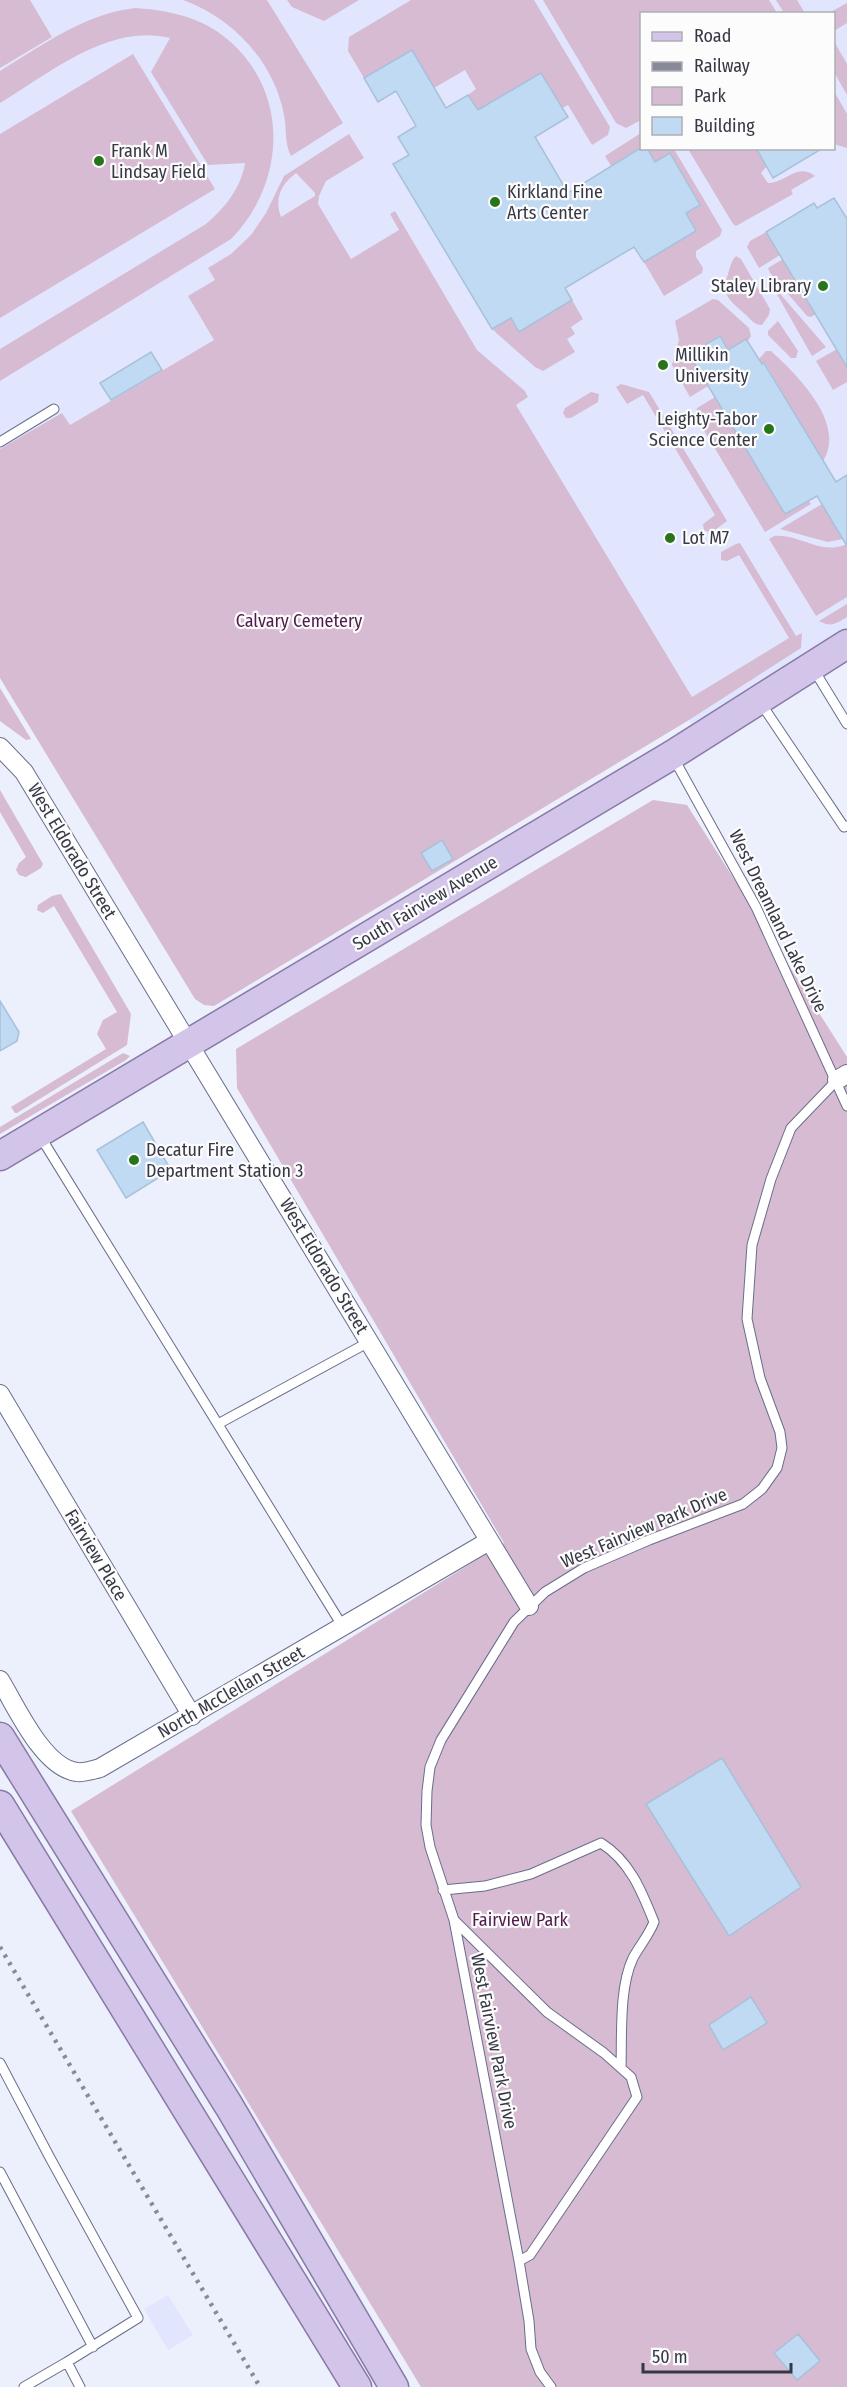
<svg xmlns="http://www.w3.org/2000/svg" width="847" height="2387" viewBox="0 0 847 2387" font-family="'Fira Sans Condensed',sans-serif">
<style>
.built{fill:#e1e6fe;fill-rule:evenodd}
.green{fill:#d6bbd2;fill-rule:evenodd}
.building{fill:#c1daf3;stroke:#a8c0d9;stroke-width:1.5}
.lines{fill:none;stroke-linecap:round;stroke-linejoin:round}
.lane-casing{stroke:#696f8b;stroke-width:11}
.street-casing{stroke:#696f8b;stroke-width:20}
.primary-casing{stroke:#8979a6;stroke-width:31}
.lane{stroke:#fff;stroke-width:9}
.street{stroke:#fff;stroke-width:18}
.primary{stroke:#d3c4e9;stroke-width:28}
.rail{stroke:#888a97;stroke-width:4.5;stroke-dasharray:3 6;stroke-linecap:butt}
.poi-dot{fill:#27741a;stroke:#fcfcfc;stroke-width:2}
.labels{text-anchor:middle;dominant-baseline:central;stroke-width:4.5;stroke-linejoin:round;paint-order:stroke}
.poi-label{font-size:18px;fill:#363845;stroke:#fcfcfc;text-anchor:start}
.park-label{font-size:18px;fill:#4e1b4a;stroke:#fcfcfc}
.street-label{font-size:18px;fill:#363845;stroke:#fcfcfc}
</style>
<rect width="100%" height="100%" fill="#eceffc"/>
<!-- built -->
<path class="built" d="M 0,0 L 847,0 L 847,644 L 697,734 L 399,231 L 0,466 ZM 642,14 L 834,14 L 834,148 L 642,148 Z
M 168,2295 L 193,2335 L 168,2350 L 144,2309 Z"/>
<!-- green -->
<path class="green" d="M 0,0 L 30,0 L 52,37 L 0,68 Z
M 183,0 L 267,0 L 343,123 L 291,156 C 284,143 287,129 284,115 C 274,62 233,18 183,0 Z
M 287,0 L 359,0 L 324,21 L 292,7 Z
M 411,0 L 534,0 L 610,127 L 608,135 L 592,145 L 568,105 L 562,108 L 541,73 L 478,110 L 468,95 L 476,89 L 465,70 L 434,88 L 364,78 L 348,51 L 349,37 Z
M 543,0 L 769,0 L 777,13 L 642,14 L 641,120 L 626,128 L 616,123 Z
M 776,0 L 797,0 L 805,13 L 784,13 Z
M 847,3 L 847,23 L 834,31 L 834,14 L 829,13 Z
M 135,8 C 166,10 197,16 222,35 C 290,86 288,181 231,239 L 0,381 L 0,349 L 206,224 C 225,208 241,188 245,163 L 208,165 L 151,72 L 170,38 C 109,23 50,73 0,103 L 0,71 C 43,45 84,14 135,8 Z
M 834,41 L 847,64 L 847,95 L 834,72 Z
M 133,54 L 215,189 L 0,318 L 0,134 Z
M 834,91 L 847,114 L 847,148 L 834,144 Z
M 641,133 L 641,147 L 611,166 L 605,156 Z
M 349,134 L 364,158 L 326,181 L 319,196 L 318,204 L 351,259 L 399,230 L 390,214 L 395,211 L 477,350 L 525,391 L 528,397 L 516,405 L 692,697 L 789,638 L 739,555 L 727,561 L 721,560 L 721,552 L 736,544 L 740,543 L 796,636 L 802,633 L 801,648 L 689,720 L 214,1006 L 204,1005 L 195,999 L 0,678 L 0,449 L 62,413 L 70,425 L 214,340 L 188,296 L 215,280 L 208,268 L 231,254 L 251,235 L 266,213 L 284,176 ZM 296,173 L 315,193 L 315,196 L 281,217 C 274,199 281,184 296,173 Z
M 647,149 L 674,149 L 722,230 L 720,236 L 696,251 L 696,257 L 703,268 L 702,273 L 664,296 L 644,262 L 696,231 L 686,213 L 700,204 L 670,153 L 655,162 Z
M 688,149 L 756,149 L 767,166 L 761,173 L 768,183 C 786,183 797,162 815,176 L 791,190 L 793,194 L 736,226 L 733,224 Z
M 766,232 L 780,255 L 759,268 L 747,247 L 750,241 Z
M 736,256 L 741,259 L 770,309 L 769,315 L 762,325 C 755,325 751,320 746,315 C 731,301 720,296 728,274 C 730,268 731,261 736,256 Z
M 783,259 L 816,314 L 811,317 L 807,316 L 770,273 L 768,268 Z
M 770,282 L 826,347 L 812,356 Z
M 713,299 L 718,300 L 749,328 L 751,336 L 748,341 L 746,339 L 728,350 L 719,336 L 689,354 L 708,386 L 690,397 L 672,365 L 679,340 L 675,321 Z
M 572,300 L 583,319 L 571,327 L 575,334 L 567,339 L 575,352 L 543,371 L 535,367 L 492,329 L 511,318 L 519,331 Z
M 778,321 L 798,351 L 796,358 L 791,358 L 768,335 L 768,331 Z
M 837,349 L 847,366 L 847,382 L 833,390 L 816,361 Z
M 766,351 L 771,351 C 796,374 847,423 823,461 L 765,363 L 762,364 L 759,359 Z
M 621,384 L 649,392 L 727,521 L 711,533 L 704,530 L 703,524 L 715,515 L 643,395 L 627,404 L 616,387 Z
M 591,392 L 599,394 L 598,402 L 571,418 L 566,418 L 563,413 L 565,408 Z
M 715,397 L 785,514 L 809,501 L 811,504 L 765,532 L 696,417 L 697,408 Z
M 822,504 L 843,539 L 828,542 L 780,529 Z
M 774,536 C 801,534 820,556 847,544 L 847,597 L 816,616 L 769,539 Z
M 847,604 L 847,617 C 837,623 831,628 819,621 Z
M 0,688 L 31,739 L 26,740 L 0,721 Z
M 0,790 L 43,864 L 41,868 L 26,877 L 19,875 L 16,870 L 19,863 L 26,857 L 0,812 Z
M 653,800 L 687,805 L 847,1057 L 847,2387 L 421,2387 L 71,1811 L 504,1543 L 237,1088 L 236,1049 Z
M 61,894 L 131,1014 L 127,1045 L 17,1113 L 15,1113 L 11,1107 L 106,1049 L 97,1034 L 103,1020 L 117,1012 L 54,906 L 43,913 L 37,910 L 38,905 L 52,896 Z
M 123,1053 L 130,1056 L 126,1060 L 0,1134 L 0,1127 Z"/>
<!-- building -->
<path class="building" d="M 412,50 L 446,108 L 468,95 L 478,110 L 541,73 L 568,117 L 535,137 L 568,193 L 642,147 L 647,148 L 655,162 L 670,153 L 700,205 L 686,213 L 696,231 L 644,262 L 634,247 L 565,288 L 572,300 L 519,332 L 511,318 L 492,329 L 393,164 L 409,155 L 398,137 L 416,126 L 396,91 L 378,102 L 364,78 Z
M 756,148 L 823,148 L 773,178 Z
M 834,198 L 847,219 L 847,367 L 766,232 L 814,203 L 817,208 Z
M 720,336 L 728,350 L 746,339 L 762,364 L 764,363 L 836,482 L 847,475 L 847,546 L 817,496 L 785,514 L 689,354 Z
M 151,352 L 162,370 L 111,400 L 100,383 Z
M 442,840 L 453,859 L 432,871 L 421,853 Z
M 0,1001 L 19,1032 L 17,1041 L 0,1051 Z
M 143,1122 L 171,1170 L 126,1198 L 97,1150 Z
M 722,1758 L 801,1887 L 729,1936 L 646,1804 Z
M 751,1997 L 767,2023 L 723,2050 L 709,2025 Z
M 798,2334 L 820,2361 L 797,2380 L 774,2353 Z"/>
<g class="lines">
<!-- lane casing -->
<g class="lane-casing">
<path id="lane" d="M 0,442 L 54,409
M 814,670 L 847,724
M 760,702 L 844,827 L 847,826
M 673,757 L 756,907 L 847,1106
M 40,1136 L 343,1627
M 218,1424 L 369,1342
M 443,1890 L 485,1886 L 531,1874 L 601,1843 C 630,1861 642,1892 654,1922 C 649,1935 640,1945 633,1958 C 619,1987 622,2036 621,2068
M 454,1920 L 547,2012 L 604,2053 L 631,2077 L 637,2097 L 530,2255 L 519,2261
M 0,2063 L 49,2156 L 138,2318 L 67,2362
M 0,2172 L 93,2347
M 24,2387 L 67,2362 L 80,2387
M 551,2387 L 540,2372 L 531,2349 L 529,2321 L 519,2261 L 454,1920 L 430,1847 L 426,1825 L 427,1791 L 430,1767 L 441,1740 L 514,1622 L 545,1592 L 584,1568 L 649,1540 L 743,1504 L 762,1489 L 777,1468 L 782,1448 L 780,1432 L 760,1378 L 747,1319 L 752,1245 L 771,1179 L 791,1128 L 837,1080"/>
</g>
<!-- street casing -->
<g class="street-casing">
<path id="street" d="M 0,747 L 24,772 L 529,1606
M 837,1080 L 847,1074
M 0,1394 L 192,1716
M 0,1680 C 16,1706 43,1768 77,1772 C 83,1773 93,1770 100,1768 L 489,1541"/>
</g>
<!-- primary casing -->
<g class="primary-casing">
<path id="primary" d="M 0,1156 L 672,755 L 847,644
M 0,1737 L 229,2106 L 394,2387
M 0,1805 L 357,2387"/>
</g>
<!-- lane -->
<use href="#lane" class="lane"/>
<!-- street -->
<use href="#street" class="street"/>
<!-- primary -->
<use href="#primary" class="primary"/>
<!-- rail -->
<path class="rail" d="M 0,1947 L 260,2387"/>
</g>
<!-- markers -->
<g class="poi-dot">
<circle cx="99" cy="161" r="6"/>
<circle cx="495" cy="202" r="6"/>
<circle cx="823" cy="286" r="6"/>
<circle cx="663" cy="365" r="6"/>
<circle cx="769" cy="429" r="6"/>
<circle cx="670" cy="538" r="6"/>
<circle cx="134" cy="1160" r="6"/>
</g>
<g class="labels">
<!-- poi labels -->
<g class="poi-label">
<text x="111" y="151">Frank M<tspan x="111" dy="21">Lindsay Field</tspan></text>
<text x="507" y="192">Kirkland Fine<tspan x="507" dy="21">Arts Center</tspan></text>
<text x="811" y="286" text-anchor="end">Staley Library</text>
<text x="675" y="355">Millikin<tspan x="675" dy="21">University</tspan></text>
<text x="757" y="419" text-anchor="end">Leighty-Tabor<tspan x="757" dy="21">Science Center</tspan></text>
<text x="682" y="538">Lot M7</text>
<text x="146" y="1150">Decatur Fire<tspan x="146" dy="21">Department Station 3</tspan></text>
</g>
<!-- park labels -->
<g class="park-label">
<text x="299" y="621">Calvary Cemetery</text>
<text x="520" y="1920">Fairview Park</text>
</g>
<!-- street labels -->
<g class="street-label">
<text transform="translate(72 851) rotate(59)">West Eldorado Street</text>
<text transform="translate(425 903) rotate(-31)">South Fairview Avenue</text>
<text transform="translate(778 921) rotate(64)">West Dreamland Lake Drive</text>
<text transform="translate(324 1266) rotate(59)">West Eldorado Street</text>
<text transform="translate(644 1528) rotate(-23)">West Fairview Park Drive</text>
<text transform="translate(96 1555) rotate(59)">Fairview Place</text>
<text transform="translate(231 1692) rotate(-30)">North McClellan Street</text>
<text transform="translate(494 2041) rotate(79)">West Fairview Park Drive</text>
</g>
</g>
<!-- legend -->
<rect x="640" y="12" width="195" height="138" fill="#fcfcfc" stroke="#adaeb3" stroke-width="1.5"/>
<rect x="652" y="32" width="30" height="9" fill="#d3c4e9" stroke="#adaeb3" stroke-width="1.5"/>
<text x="694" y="42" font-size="18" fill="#363845">Road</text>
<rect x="652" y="62" width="30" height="9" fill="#888a97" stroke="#adaeb3" stroke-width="1.5"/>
<text x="694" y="72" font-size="18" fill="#363845">Railway</text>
<rect x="652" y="87" width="30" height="18" fill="#d6bbd2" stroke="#adaeb3" stroke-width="1.5"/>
<text x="694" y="102" font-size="18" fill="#363845">Park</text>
<rect x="652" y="117" width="30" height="18" fill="#c1daf3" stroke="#adaeb3" stroke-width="1.5"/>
<text x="694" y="132" font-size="18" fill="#363845">Building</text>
<!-- scale -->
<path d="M643 2363v9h148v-9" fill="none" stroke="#363845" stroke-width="3"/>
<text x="652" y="2363" font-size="18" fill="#363845" stroke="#fcfcfc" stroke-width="4.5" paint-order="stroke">50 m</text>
</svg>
